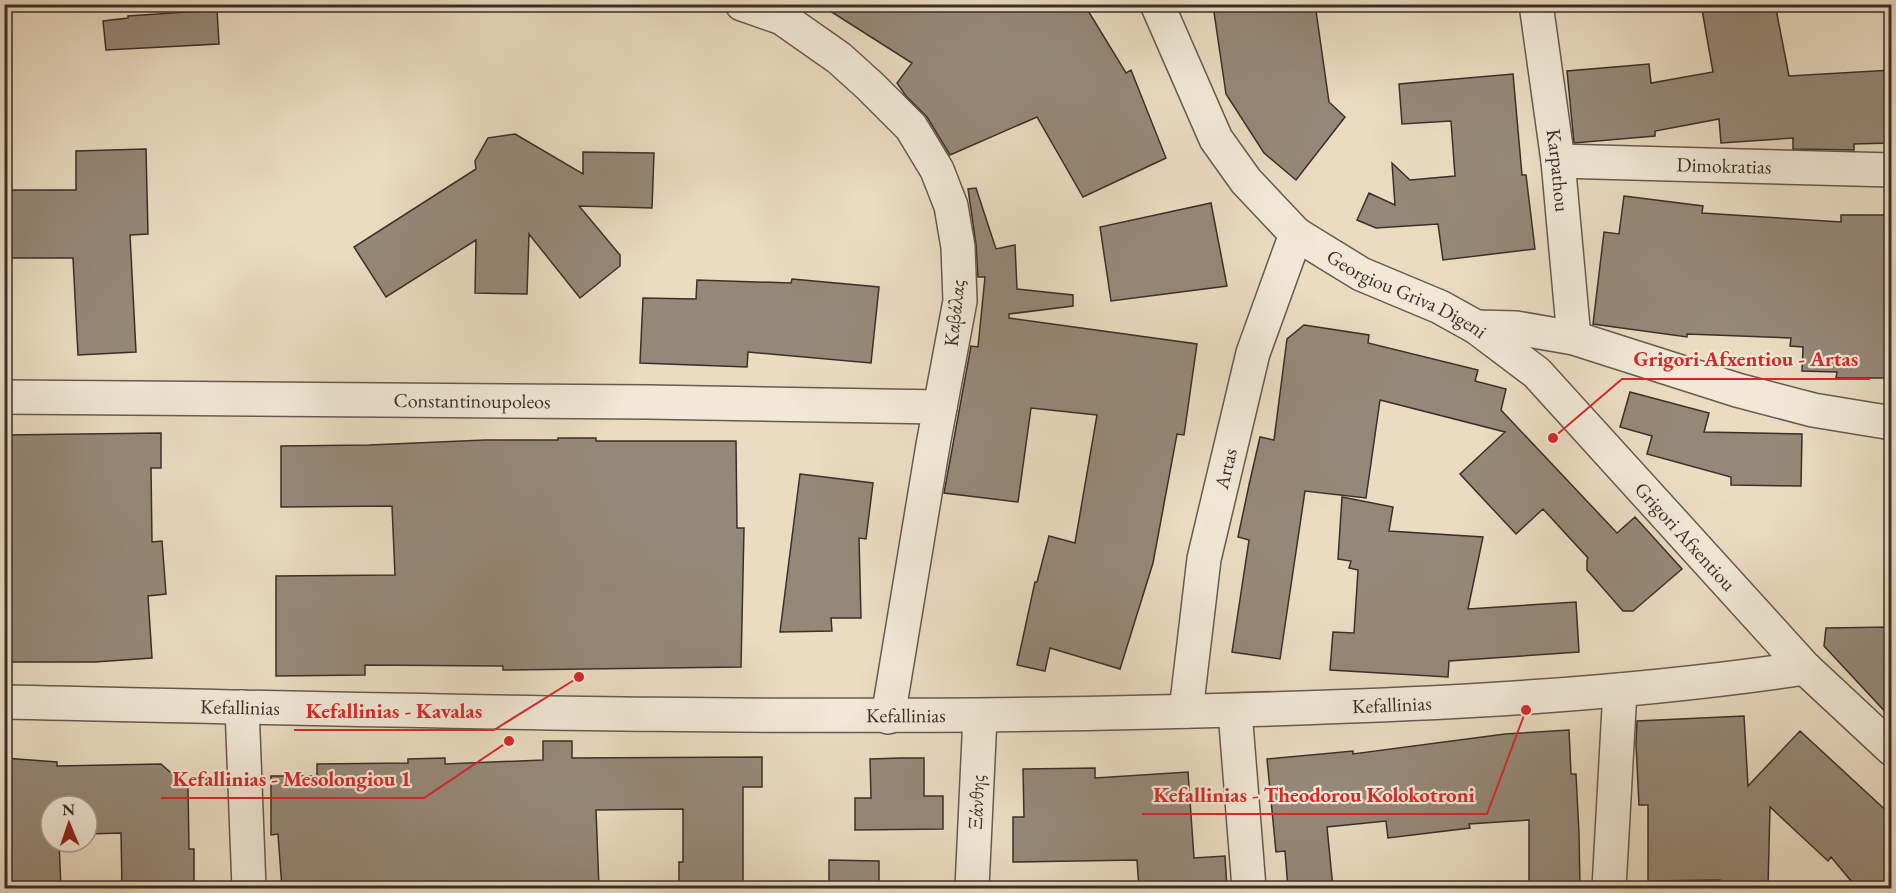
<svg xmlns="http://www.w3.org/2000/svg" width="1896" height="893" viewBox="0 0 1896 893" font-family="'EB Garamond',serif">
<style>
.building{fill:#968878;stroke:#3b2f29;stroke-width:1.5}
.lines{fill:none;stroke-linecap:round;stroke-linejoin:round}
.minor-casing{stroke:#675a4f;stroke-width:36}
.minor{stroke:#f1e8d7;stroke-width:33}
.labels{text-anchor:middle;dominant-baseline:central;stroke-width:4.5;stroke-linejoin:round;paint-order:stroke}
.street-label{font-size:20px;fill:#3b2f29;stroke:#f1e8d7}
.leader{fill:none;stroke:#d62828;stroke-width:2}
.callout-dot{fill:#d62828;stroke:#f1e8d7;stroke-width:2}
.callout-label{font-size:21px;text-anchor:middle;font-weight:bold;fill:#d62828;stroke:#f1e8d7;stroke-width:4.5;stroke-linejoin:round;paint-order:stroke}
</style>
<rect width="100%" height="100%" fill="#eadbc1"/>
<filter id="stains"><feTurbulence type="fractalNoise" baseFrequency=".00333" numOctaves="4"/><feColorMatrix values="0 0 0 0 .2 0 0 0 0 .09 0 0 0 0 .02 0 0 0 .5 -.17"/></filter>
<radialGradient id="worn" r=".72"><stop offset=".6" stop-color="#630" stop-opacity="0"/><stop offset="1" stop-color="#630" stop-opacity=".3"/></radialGradient>
<!-- building -->
<path class="building" d="M 819,4 L 1084,4 L 1126,73 L 1131,70 L 1166,158 L 1083,197 L 1037,117 L 950,155 L 927,117 L 906,96 L 897,83 L 912,63 Z
M 1262,4 L 1315,4 L 1329,102 L 1345,117 L 1296,180 L 1264,153 L 1226,94 L 1214,12 Z
M 1701,4 L 1775,4 L 1789,76 L 1892,70 L 1892,143 L 1854,144 L 1854,150 L 1793,149 L 1793,138 L 1721,143 L 1719,119 L 1655,131 L 1655,136 L 1574,143 L 1567,71 L 1649,64 L 1651,83 L 1713,72 Z
M 217,10 L 219,44 L 106,50 L 103,21 L 128,18 L 128,16 Z
M 1513,74 L 1522,175 L 1526,175 L 1535,249 L 1443,260 L 1438,224 L 1376,228 L 1357,220 L 1369,193 L 1395,205 L 1392,163 L 1410,180 L 1455,176 L 1451,121 L 1402,124 L 1399,84 Z
M 515,134 L 583,174 L 583,152 L 654,153 L 652,208 L 579,206 L 620,255 L 620,266 L 580,298 L 529,234 L 527,294 L 475,293 L 476,240 L 386,297 L 354,247 L 476,169 L 475,161 L 488,138 Z
M 146,149 L 148,234 L 130,235 L 136,352 L 78,355 L 73,258 L 4,258 L 4,190 L 76,190 L 76,151 Z
M 976,188 L 996,249 L 1015,245 L 1017,289 L 1073,295 L 1073,306 L 1009,314 L 1009,318 L 1197,344 L 1184,435 L 1177,434 L 1153,563 L 1120,669 L 1050,648 L 1045,671 L 1017,665 L 1035,582 L 1037,582 L 1049,536 L 1075,543 L 1097,415 L 1031,408 L 1018,502 L 944,493 L 971,346 L 978,347 L 985,277 L 978,277 L 976,244 L 968,189 Z
M 1624,196 L 1703,206 L 1702,213 L 1841,222 L 1841,215 L 1892,215 L 1892,378 L 1836,378 L 1837,372 L 1802,371 L 1803,347 L 1790,346 L 1791,338 L 1687,334 L 1687,337 L 1593,324 L 1604,232 L 1619,234 Z
M 1211,203 L 1227,286 L 1111,301 L 1100,227 Z
M 792,279 L 879,287 L 871,363 L 748,352 L 747,367 L 640,363 L 643,298 L 696,299 L 697,280 L 791,283 Z
M 1304,325 L 1369,335 L 1368,343 L 1478,370 L 1475,381 L 1506,389 L 1501,410 L 1617,533 L 1635,517 L 1682,569 L 1633,611 L 1623,611 L 1587,570 L 1587,560 L 1588,558 L 1543,509 L 1516,534 L 1460,474 L 1505,432 L 1380,400 L 1366,498 L 1305,491 L 1280,659 L 1232,652 L 1249,540 L 1238,537 L 1249,485 L 1260,437 L 1274,440 L 1287,339 Z
M 1630,392 L 1709,413 L 1704,432 L 1802,434 L 1801,486 L 1731,485 L 1731,477 L 1647,454 L 1652,436 L 1620,427 Z
M 161,433 L 161,468 L 151,468 L 152,542 L 162,541 L 166,594 L 148,596 L 152,658 L 95,662 L 4,662 L 4,531 L 7,531 L 4,435 Z
M 558,438 L 596,438 L 596,441 L 736,441 L 737,528 L 744,528 L 741,667 L 503,670 L 503,666 L 365,665 L 365,675 L 276,676 L 276,576 L 395,575 L 392,506 L 281,507 L 281,446 L 369,445 L 485,440 L 558,440 Z
M 800,474 L 873,483 L 866,539 L 859,538 L 861,618 L 831,618 L 832,631 L 780,632 Z
M 1342,497 L 1393,507 L 1389,531 L 1483,537 L 1468,609 L 1576,602 L 1579,652 L 1449,661 L 1448,677 L 1330,670 L 1333,632 L 1354,633 L 1358,570 L 1349,568 L 1351,561 L 1338,559 Z
M 1892,627 L 1892,719 L 1824,646 L 1826,628 Z
M 1744,716 L 1748,786 L 1800,731 L 1892,816 L 1892,888 L 1857,888 L 1831,857 L 1828,861 L 1770,807 L 1768,888 L 1720,888 L 1720,880 L 1648,881 L 1648,805 L 1639,805 L 1636,744 L 1637,721 Z
M 1569,730 L 1571,774 L 1576,774 L 1579,833 L 1580,888 L 1529,888 L 1529,820 L 1469,824 L 1470,828 L 1388,838 L 1386,821 L 1327,827 L 1333,888 L 1288,888 L 1285,851 L 1276,852 L 1267,759 L 1353,751 L 1353,754 L 1505,734 Z
M 543,741 L 572,741 L 572,758 L 762,757 L 762,787 L 743,787 L 743,888 L 679,888 L 679,862 L 683,862 L 683,809 L 596,810 L 599,888 L 282,888 L 278,834 L 271,835 L 271,776 L 317,776 L 317,764 L 408,763 L 408,759 L 445,758 L 445,764 L 543,760 Z
M 4,758 L 57,762 L 57,766 L 161,764 L 188,788 L 189,849 L 194,849 L 194,888 L 122,888 L 121,833 L 87,834 L 87,806 L 51,806 L 51,842 L 59,842 L 61,888 L 4,888 Z
M 900,758 L 924,758 L 924,796 L 943,796 L 943,829 L 855,830 L 855,798 L 871,798 L 870,759 Z
M 1095,768 L 1095,778 L 1188,772 L 1194,858 L 1225,856 L 1227,888 L 1139,888 L 1137,860 L 1013,862 L 1013,817 L 1024,817 L 1023,769 Z
M 829,860 L 879,861 L 879,888 L 829,888 Z"/>
<g class="lines">
<!-- minor casing -->
<g class="minor-casing">
<g id="minor">
<path d="M 742,4 L 782,18 L 839,58 L 870,86 L 911,127 L 937,170 L 951,206 L 958,247 L 960,301 L 933,445 L 888,717"/>
<path id="s1" d="M 1157,4 L 1216,139 L 1246,181 L 1296,234 L 1361,274 L 1440,307 L 1476,327 L 1537,373 L 1805,668 L 1892,749"/>
<path id="s2" d="M 1536,4 L 1558,161 L 1574,338"/>
<path id="s3" d="M 1558,161 L 1892,170"/>
<path d="M 1476,327 L 1516,328 L 1574,338 L 1737,390 L 1813,410 L 1892,423"/>
<path id="s4" d="M 4,397 L 648,402 L 940,407"/>
<path id="s5" d="M 4,702 C 388,710 771,721 1155,712 C 1371,707 1590,700 1805,668"/>
<path d="M 242,707 L 249,888"/>
<path id="s6" d="M 1186,711 L 1204,559 L 1253,353 L 1296,234"/>
<path d="M 1235,711 L 1249,888"/>
<path id="s7" d="M 972,888 L 980,716"/>
<path d="M 1609,888 L 1620,690"/>
</g>
</g>
<!-- minor -->
<use href="#minor" class="minor"/>
</g>
<g class="labels">
<!-- street labels -->
<g class="street-label">
<text stroke="none"><textPath href="#s3" startOffset="166">Dimokratias</textPath></text>
<text stroke="none"><textPath href="#s2" startOffset="168">Karpathou</textPath></text>
<text stroke="none"><textPath href="#s1" startOffset="398">Georgiou Griva Digeni</textPath></text>
<text transform="translate(954 313) rotate(-84)">Καβάλας</text>
<text stroke="none"><textPath href="#s4" startOffset="468">Constantinoupoleos</textPath></text>
<text stroke="none"><textPath href="#s6" startOffset="246">Artas</textPath></text>
<text stroke="none"><textPath href="#s1" startOffset="772">Grigori Afxentiou</textPath></text>
<text stroke="none"><textPath href="#s5" startOffset="1388">Kefallinias</textPath></text>
<text stroke="none"><textPath href="#s5" startOffset="236">Kefallinias</textPath></text>
<text stroke="none"><textPath href="#s5" startOffset="902">Kefallinias</textPath></text>
<text stroke="none"><textPath href="#s7" startOffset="86">Ξάνθης</textPath></text>
</g>
</g>
<!-- callouts -->
<path class="leader" d="M1553 438L1622 379H1870M579 677L494 730H294M509 741L424 798H161M1526 710L1487 814H1142"/>
<g class="callout-dot">
<circle cx="1553" cy="438" r="6"/>
<circle cx="579" cy="677" r="6"/>
<circle cx="509" cy="741" r="6"/>
<circle cx="1526" cy="710" r="6"/>
</g>
<g class="callout-label">
<text x="1746" y="366">Grigori Afxentiou - Artas</text>
<text x="394" y="718">Kefallinias - Kavalas</text>
<text x="292" y="786">Kefallinias - Mesolongiou 1</text>
<text x="1314" y="802">Kefallinias - Theodorou Kolokotroni</text>
</g>
<!-- margin -->
<rect width="1896" height="893" fill="none" stroke="#eadbc1" stroke-width="24"/>
<rect x="6" y="6" width="1884" height="881" fill="none" stroke="#3b2f29" stroke-width="3"/>
<rect x="12" y="12" width="1872" height="869" fill="none" stroke="#3b2f29" stroke-width="1.5"/>
<!-- north arrow -->
<g transform="translate(69 824) rotate(358)"><circle r="28" fill="#f1e8d7" stroke="#a89e91" stroke-width="1.5"/>
<path d="M0-4.5L10 22L0 15L-10 22Z" fill="#8f2418"/>
<text y="-9" font-size="16" font-weight="bold" text-anchor="middle" fill="#3b2f29">N</text>
</g>
<rect width="100%" height="100%" filter="url(#stains)"/>
<rect width="100%" height="100%" fill="url(#worn)"/>
</svg>
